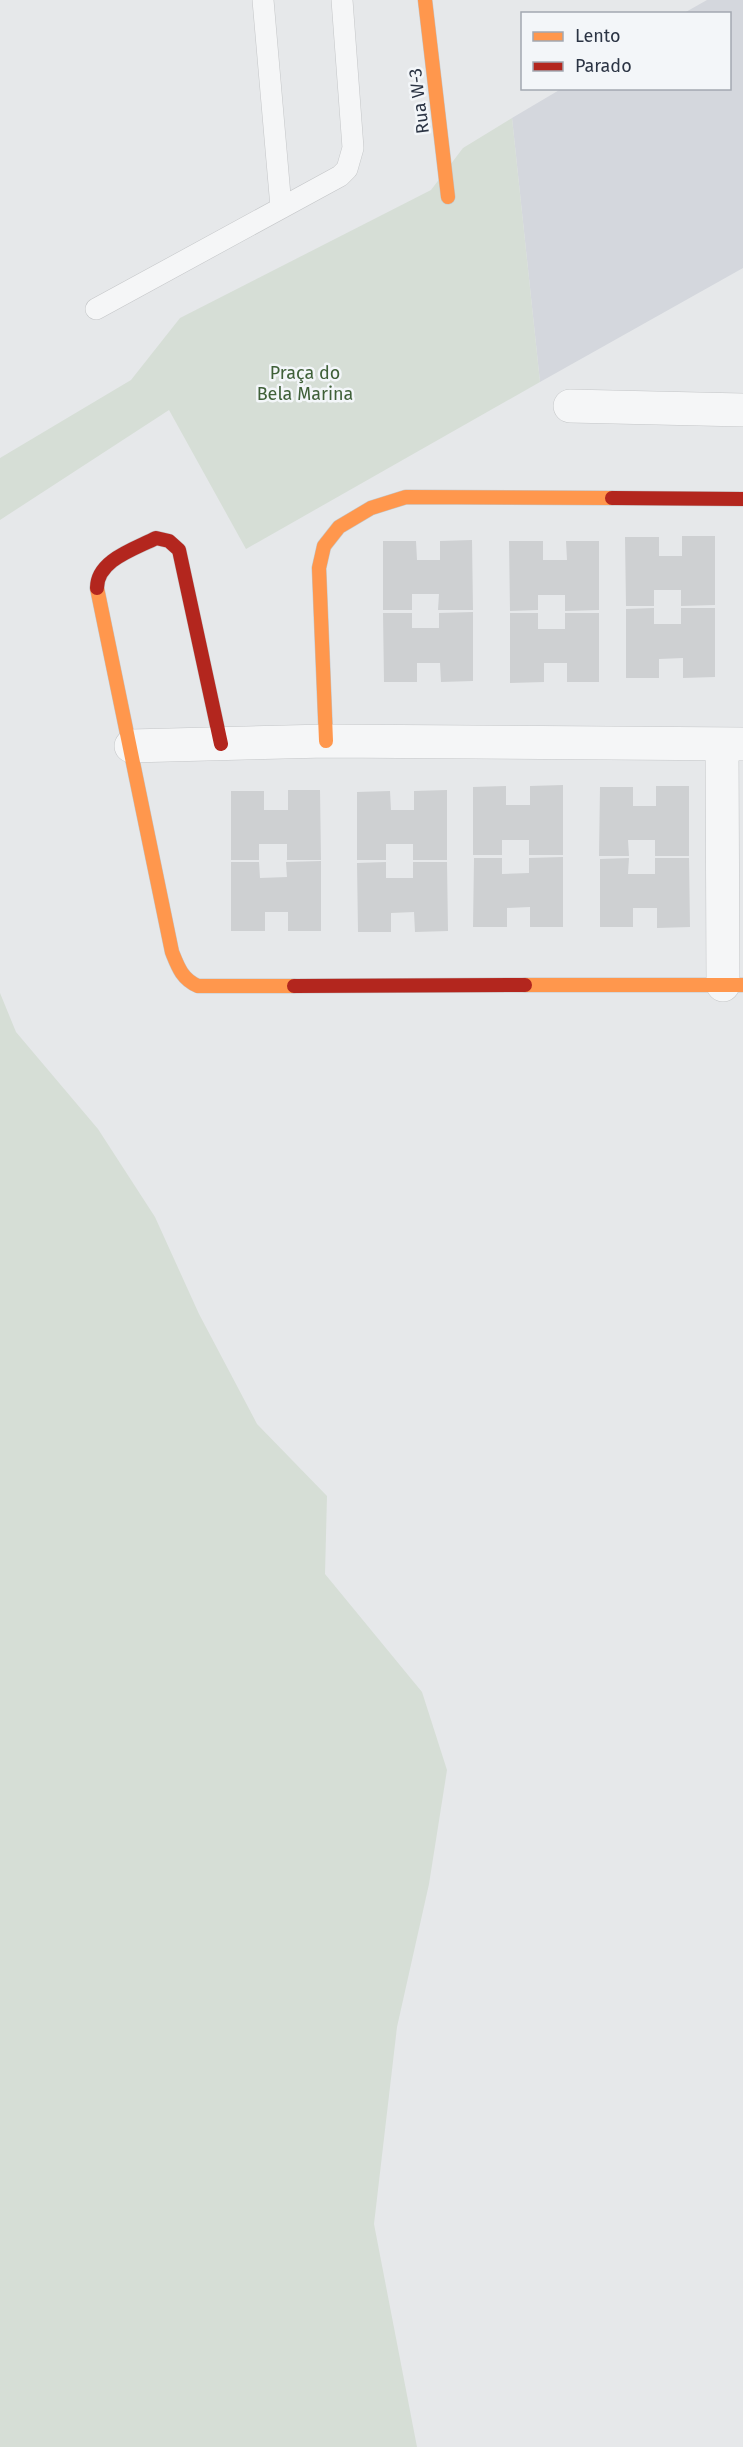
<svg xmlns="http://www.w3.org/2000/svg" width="743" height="2447" viewBox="0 0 743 2447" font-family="'Fira Sans',sans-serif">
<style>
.built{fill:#d4d7dd}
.green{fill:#d6ded6}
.building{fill:#ced0d2}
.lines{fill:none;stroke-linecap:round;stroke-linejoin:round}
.lane-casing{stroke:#c4c6c8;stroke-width:22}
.street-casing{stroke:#c4c6c8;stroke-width:34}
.slow-casing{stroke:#c4c6c8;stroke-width:15}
.jam-casing{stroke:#c4c6c8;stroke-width:15}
.lane{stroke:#f5f6f7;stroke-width:21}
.street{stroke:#f5f6f7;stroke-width:33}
.slow{stroke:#ff974d;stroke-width:14}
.jam{stroke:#b3261e;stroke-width:14}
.labels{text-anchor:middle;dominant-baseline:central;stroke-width:5;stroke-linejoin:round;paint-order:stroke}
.street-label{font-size:18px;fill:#2b3444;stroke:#f3f6f9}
.park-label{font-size:18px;fill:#3f6038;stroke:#f3f6f9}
</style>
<rect width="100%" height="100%" fill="#e6e8ea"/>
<!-- built -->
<path class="built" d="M 707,0 L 743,0 L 743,268 L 540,382 L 512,118 L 561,89 L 730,88 L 730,14 L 684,13 Z"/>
<!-- green -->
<path class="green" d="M 512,118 L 540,382 L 246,549 L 169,410 L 0,520 L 0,458 L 131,380 L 180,318 L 431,190 L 463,148 Z
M 0,993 L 16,1032 L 98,1129 L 155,1217 L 199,1314 L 257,1424 L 327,1496 L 325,1574 L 422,1692 L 447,1770 L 429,1884 L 397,2027 L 374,2224 L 417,2447 L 0,2447 Z"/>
<!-- building -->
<path class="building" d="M 682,536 L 715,536 L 715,605 L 681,606 L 681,590 L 654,590 L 654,606 L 626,606 L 625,537 L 659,537 L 659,556 L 682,556 Z
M 472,540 L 473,610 L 438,610 L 439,594 L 412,594 L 412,610 L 383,610 L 383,541 L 416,541 L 417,560 L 440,560 L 440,541 Z
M 509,541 L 543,541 L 543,560 L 567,560 L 566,541 L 599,541 L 599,610 L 565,611 L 565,595 L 538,595 L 538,610 L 510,611 Z
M 654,608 L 654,624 L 681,624 L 681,608 L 715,608 L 715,677 L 683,678 L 683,658 L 659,659 L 659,678 L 626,678 L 626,609 Z
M 473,612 L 473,681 L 441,682 L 440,663 L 417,663 L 417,682 L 384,682 L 383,613 L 412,613 L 412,628 L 439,628 L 439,613 Z
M 510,613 L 538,613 L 538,629 L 565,629 L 565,613 L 599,613 L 599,682 L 567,682 L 567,663 L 544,663 L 544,682 L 510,683 Z
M 563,785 L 563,855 L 529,855 L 529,840 L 502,840 L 502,855 L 473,855 L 473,787 L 506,786 L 506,805 L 530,805 L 530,786 Z
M 656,786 L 689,786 L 689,856 L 655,856 L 655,840 L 628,840 L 629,856 L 599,856 L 600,787 L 633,787 L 633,806 L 656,806 Z
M 288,790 L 320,790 L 321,860 L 287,860 L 287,844 L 259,844 L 259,860 L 231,860 L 231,791 L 264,791 L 264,810 L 288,810 Z
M 447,790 L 447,860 L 413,860 L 413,844 L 386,844 L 386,860 L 357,860 L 357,792 L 390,791 L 391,810 L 414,810 L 414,791 Z
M 563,857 L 563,927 L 530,927 L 530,907 L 507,908 L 507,927 L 473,927 L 474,858 L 502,858 L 502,874 L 529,873 L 529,858 Z
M 629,858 L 628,874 L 655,874 L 655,858 L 689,858 L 690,927 L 657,928 L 657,908 L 633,908 L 633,927 L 600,927 L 600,859 Z
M 321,861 L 321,931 L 288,931 L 288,912 L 265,912 L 265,931 L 231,931 L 231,862 L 259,862 L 260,878 L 287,877 L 286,862 Z
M 386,862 L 386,878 L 413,878 L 413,862 L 447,862 L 448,931 L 415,932 L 414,912 L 391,913 L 391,932 L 358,932 L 357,863 Z"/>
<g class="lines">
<!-- lane casing -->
<g class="lane-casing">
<path id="lane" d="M 263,0 L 281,207
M 96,309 L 340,176 L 347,169 L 353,148 L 342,0"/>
</g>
<!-- street casing -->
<g class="street-casing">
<path id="street" d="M 570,406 L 743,410
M 722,745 L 723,985
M 131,746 L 326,741 L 743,744"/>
</g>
<!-- slow casing -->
<g class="slow-casing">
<path id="slow" d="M 425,0 L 448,197
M 97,588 L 172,952 C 178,967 182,979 198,986 L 294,986
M 326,741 L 319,568 L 324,546 L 339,527 L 371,508 L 406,497 L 612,498
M 525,985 L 743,985"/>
</g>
<!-- jam casing -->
<g class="jam-casing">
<path id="jam" d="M 612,498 L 743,499
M 97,588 C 97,560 135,549 156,538 L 169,541 L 179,550 L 221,744
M 294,986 L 525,985"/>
</g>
<!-- lane -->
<use href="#lane" class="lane"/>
<!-- street -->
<use href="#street" class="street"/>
<!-- slow -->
<use href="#slow" class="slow"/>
<!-- jam -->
<use href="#jam" class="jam"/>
</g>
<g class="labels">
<!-- street labels -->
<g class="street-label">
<text transform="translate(419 101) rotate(-97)">Rua W-3</text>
</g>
<!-- park labels -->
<g class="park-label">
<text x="305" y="373">Praça do<tspan x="305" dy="21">Bela Marina</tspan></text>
</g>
</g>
<!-- legend -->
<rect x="521" y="12" width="210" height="78" fill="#f3f6f9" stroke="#a3a8b1" stroke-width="1.5"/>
<rect x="533" y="32" width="30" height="9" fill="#ff974d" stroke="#a3a8b1" stroke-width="1.5"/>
<text x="575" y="42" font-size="18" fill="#2b3444">Lento</text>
<rect x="533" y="62" width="30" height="9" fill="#b3261e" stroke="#a3a8b1" stroke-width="1.5"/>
<text x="575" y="72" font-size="18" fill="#2b3444">Parado</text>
</svg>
